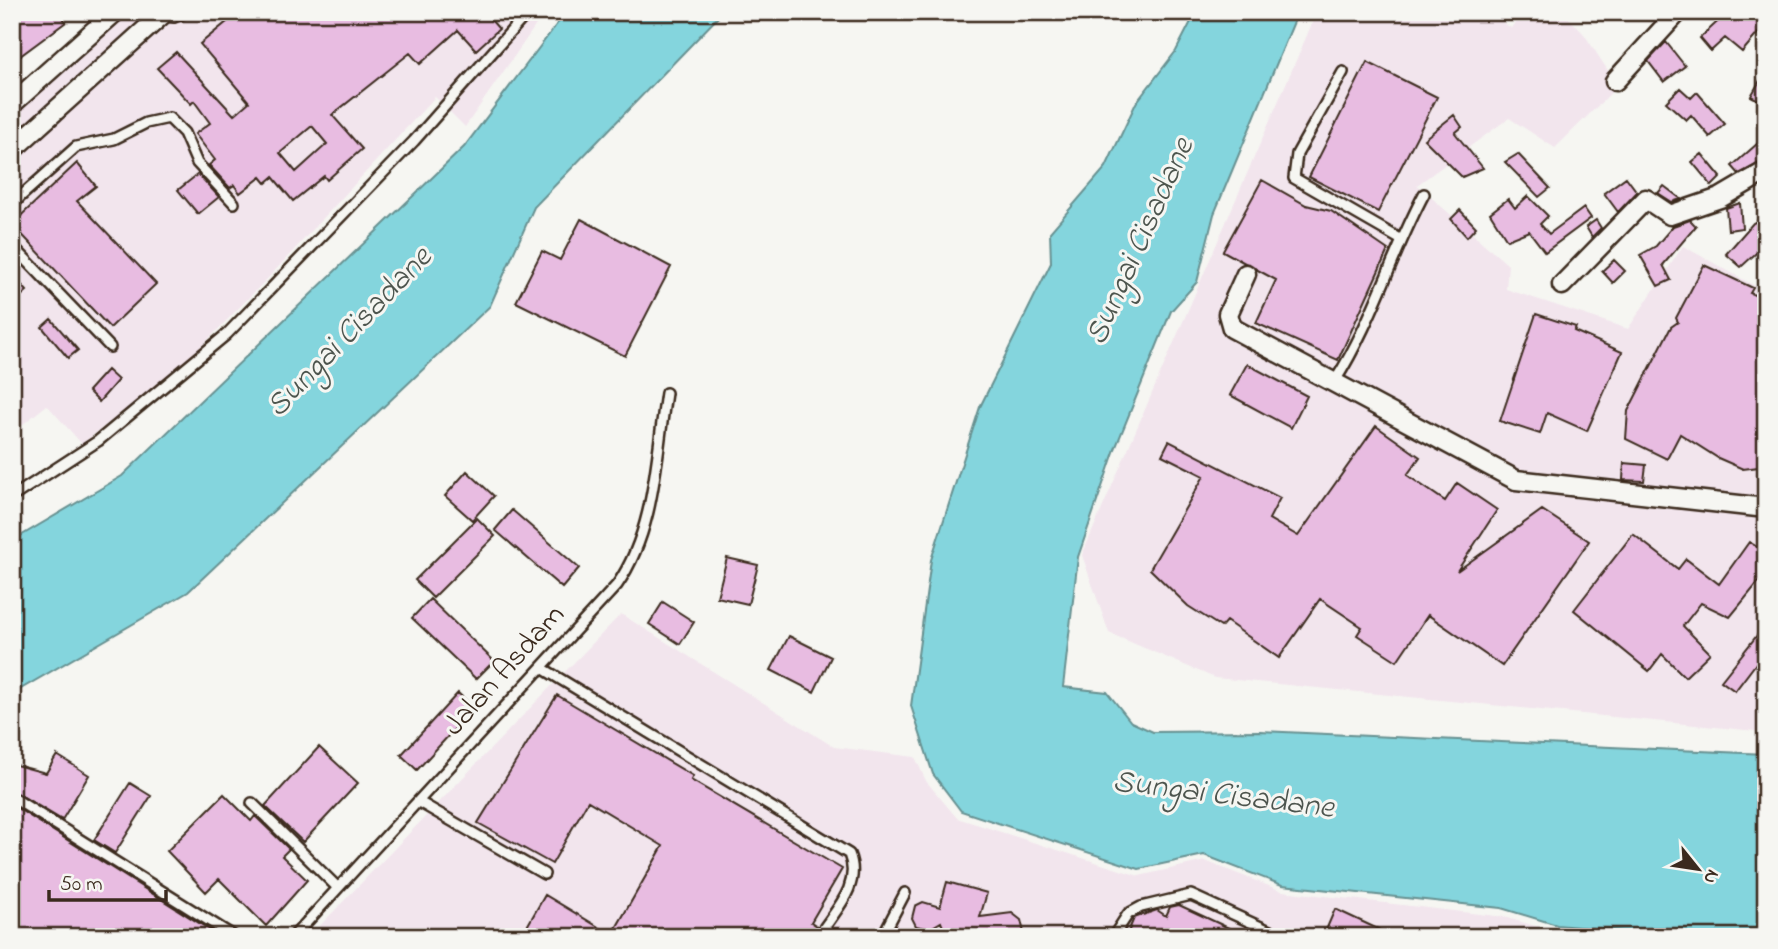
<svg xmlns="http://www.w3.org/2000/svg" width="1778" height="949" viewBox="0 0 1778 949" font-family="'Indie Flower',sans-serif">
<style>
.built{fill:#f2e5ed}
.water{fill:#84d5dd;stroke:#679191;stroke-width:2}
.building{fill:#e8bce1;stroke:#3b2a1e;stroke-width:2;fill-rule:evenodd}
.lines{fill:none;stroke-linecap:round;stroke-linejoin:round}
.lane-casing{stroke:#3b2a1e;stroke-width:14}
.street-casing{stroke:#3b2a1e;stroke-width:23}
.lane{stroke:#f6f6f2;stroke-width:9}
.street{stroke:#f6f6f2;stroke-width:18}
.labels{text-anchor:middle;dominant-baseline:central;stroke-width:6;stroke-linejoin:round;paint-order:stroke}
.street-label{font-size:30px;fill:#3b2a1e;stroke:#f6f6f2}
.water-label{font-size:32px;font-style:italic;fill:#4d554e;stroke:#f6f6f2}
</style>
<rect width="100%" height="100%" fill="#f6f6f2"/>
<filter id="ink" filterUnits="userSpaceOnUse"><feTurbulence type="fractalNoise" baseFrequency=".0143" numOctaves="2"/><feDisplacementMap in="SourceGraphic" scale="14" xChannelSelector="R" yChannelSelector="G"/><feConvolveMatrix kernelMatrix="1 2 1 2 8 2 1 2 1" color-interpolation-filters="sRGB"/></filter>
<g filter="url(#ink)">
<!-- built -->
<path class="built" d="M 101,12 L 545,12 L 465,127 L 435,97 L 270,276 L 187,361 L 82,444 L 47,405 L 12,433 L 12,89 Z
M 1317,12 L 1488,12 L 1511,28 L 1524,12 L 1563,12 L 1584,34 L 1618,86 L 1555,148 L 1509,118 L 1417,185 L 1508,265 L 1506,289 L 1628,329 L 1683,246 L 1766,292 L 1766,732 L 1215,678 L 1109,633 L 1082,555 Z
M 621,614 L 834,747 L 915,757 L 926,781 L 957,818 L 1139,876 L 1205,861 L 1282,891 L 1505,917 L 1552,931 L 1622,937 L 309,937 Z"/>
<!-- water -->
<path class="water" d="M 566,12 L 723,12 L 534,207 L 490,306 L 188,592 L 12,694 L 12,541 L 122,476 L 464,147 Z
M 1196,12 L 1298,12 L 1214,214 L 1197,282 L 1171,311 L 1115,449 L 1078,557 L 1063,687 L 1107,692 L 1131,722 L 1153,732 L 1260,731 L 1766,754 L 1766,937 L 1688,937 L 1557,925 L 1501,908 L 1282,885 L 1204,855 L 1139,869 L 961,811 L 933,774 L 911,706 L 931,560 L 980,407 L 1051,263 L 1050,232 L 1106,167 L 1136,103 L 1176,51 Z"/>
<!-- building -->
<path class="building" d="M 12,12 L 59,12 L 66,22 L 12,62 Z
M 221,12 L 484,12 L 499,29 L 476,50 L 458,30 L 420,64 L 410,53 L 332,115 L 362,149 L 327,180 L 324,176 L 293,201 L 273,177 L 266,183 L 261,177 L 240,193 L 234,185 L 230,188 L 209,165 L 215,160 L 195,134 L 210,123 L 194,101 L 191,104 L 157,68 L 176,52 L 234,115 L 249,102 L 200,44 L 228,21 ZM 312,126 L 327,144 L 296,172 L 280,153 Z
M 1728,12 L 1742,12 L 1749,21 L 1757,12 L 1766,12 L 1766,24 L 1742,52 L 1725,38 L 1711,51 L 1700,38 Z
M 1666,42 L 1685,66 L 1664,82 L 1648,61 Z
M 1367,62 L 1437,97 L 1378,212 L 1309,177 Z
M 1766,70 L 1766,104 L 1751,96 Z
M 1680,88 L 1691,98 L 1697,92 L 1725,124 L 1710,137 L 1691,115 L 1686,120 L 1666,102 Z
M 1454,115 L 1462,127 L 1455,133 L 1483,168 L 1462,177 L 1424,139 Z
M 1766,136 L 1766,160 L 1739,174 L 1732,166 Z
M 1518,154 L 1550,188 L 1539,197 L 1505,162 Z
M 1702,154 L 1721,177 L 1712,186 L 1692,162 Z
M 77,163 L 96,186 L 77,201 L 156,284 L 110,328 L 12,224 Z
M 198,174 L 219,197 L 198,214 L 178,190 Z
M 1626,177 L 1637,192 L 1618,212 L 1604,193 Z
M 1262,180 L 1306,205 L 1331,211 L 1388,250 L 1338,360 L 1256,323 L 1276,280 L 1223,251 Z
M 1664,186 L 1681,199 L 1672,202 L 1658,193 Z
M 1528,196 L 1548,216 L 1540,224 L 1549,234 L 1584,208 L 1591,218 L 1545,252 L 1529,231 L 1507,240 L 1490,213 L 1508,199 L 1515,208 Z
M 1740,203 L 1742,228 L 1728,230 L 1726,208 Z
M 1460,210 L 1476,227 L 1467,237 L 1451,219 Z
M 1766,216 L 1766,244 L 1741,267 L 1726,254 L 1753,223 Z
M 581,219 L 671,267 L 625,356 L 516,302 L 542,251 L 560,260 Z
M 1596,220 L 1601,228 L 1592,237 L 1586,227 Z
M 1690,220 L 1696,226 L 1663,265 L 1671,280 L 1658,286 L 1640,255 L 1656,246 L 1673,226 Z
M 1614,260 L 1625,271 L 1613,283 L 1602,271 Z
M 1704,265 L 1753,288 L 1750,293 L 1766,300 L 1766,466 L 1743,469 L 1718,458 L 1680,434 L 1667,459 L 1626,439 L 1628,411 L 1671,327 L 1678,322 L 1676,318 Z
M 12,274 L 27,291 L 12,304 Z
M 1536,314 L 1576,327 L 1574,331 L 1622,352 L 1587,431 L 1547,413 L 1540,434 L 1500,421 Z
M 51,319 L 78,350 L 68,358 L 42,327 Z
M 1247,364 L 1307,396 L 1291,428 L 1230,395 Z
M 107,370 L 118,380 L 99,402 L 88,391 Z
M 1376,426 L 1420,457 L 1407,475 L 1445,501 L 1457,483 L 1497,510 L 1457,571 L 1542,510 L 1589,541 L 1502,666 L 1428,615 L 1397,661 L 1357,635 L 1362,627 L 1320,599 L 1279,658 L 1226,621 L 1221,627 L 1188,606 L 1150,569 L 1204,476 L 1162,455 L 1169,441 L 1280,498 L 1269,519 L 1298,536 Z
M 1624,463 L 1646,465 L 1644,481 L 1623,480 Z
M 467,471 L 494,496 L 472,520 L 445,496 Z
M 512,510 L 579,568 L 562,588 L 495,530 Z
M 477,518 L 495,536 L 433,598 L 415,580 Z
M 1633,534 L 1678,569 L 1686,559 L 1719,584 L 1749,542 L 1766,552 L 1766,573 L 1730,617 L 1701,603 L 1683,626 L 1710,653 L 1685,677 L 1662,654 L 1649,671 L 1574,610 Z
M 727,558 L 758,565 L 748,604 L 717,597 Z
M 430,599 L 494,661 L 476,679 L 412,618 Z
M 663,602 L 694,622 L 680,644 L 649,624 Z
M 1766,624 L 1766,668 L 1757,662 L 1735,691 L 1721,681 Z
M 789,636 L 831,657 L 814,692 L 771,670 Z
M 458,693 L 474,708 L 417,770 L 401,755 Z
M 557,695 L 693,776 L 691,780 L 842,869 L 811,922 L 817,926 L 811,937 L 521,937 L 545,895 L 612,935 L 663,846 L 588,801 L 552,864 L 478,823 Z
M 319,747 L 358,783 L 303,842 L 265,806 Z
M 57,755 L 89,775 L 62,820 L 12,790 L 12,764 L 46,773 Z
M 130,783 L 151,796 L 115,853 L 94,840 Z
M 224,794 L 251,821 L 255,816 L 289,849 L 282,856 L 307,880 L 266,926 L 219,879 L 206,892 L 167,851 Z
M 12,805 L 221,937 L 32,937 L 12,925 Z
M 947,882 L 987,893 L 980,917 L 1012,913 L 1021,920 L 1025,937 L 947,937 L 941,922 L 929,929 L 916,926 L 912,918 L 915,906 L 923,902 L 940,907 Z
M 1179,905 L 1248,937 L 1126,937 L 1134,918 L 1157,910 L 1166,916 L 1170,907 Z
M 1335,909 L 1395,937 L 1323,937 Z"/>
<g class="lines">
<!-- lane casing -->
<g class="lane-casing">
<path id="lane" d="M 163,16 L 174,17 L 186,12
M 1343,72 L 1297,154 L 1294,178 L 1400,239
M 12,189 L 20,197 L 12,206
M 20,197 L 76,147 L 114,139 L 146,123 L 169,118 L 184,133 L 197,163 L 234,203
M 12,245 L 110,347
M 1335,381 C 1372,323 1392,254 1424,194
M 12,497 L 98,441 L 227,334 L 414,141 L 528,12
M 542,668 L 849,854 C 862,886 835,910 818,937
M 12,797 L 235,937
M 419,802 L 544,874
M 252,803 L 338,888
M 293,937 L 617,585 C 655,530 656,458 666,393
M 882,937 L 905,893
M 1113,937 L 1128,914 L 1141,907 L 1191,895 L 1283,937"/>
</g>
<!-- street casing -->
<g class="street-casing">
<path id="street" d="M 1615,81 L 1678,12
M 12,104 L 115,12
M 12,150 L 165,12
M 1246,274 L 1228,314 L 1232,328 L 1516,480 L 1766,508
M 1562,285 L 1646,199 L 1670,215 L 1720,198 L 1766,171"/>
</g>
<!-- lane -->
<use href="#lane" class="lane"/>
<!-- street -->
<use href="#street" class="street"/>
</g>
</g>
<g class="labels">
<!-- street labels -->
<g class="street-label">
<text transform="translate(505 671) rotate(-48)">Jalan Asdam</text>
</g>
<!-- water labels -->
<g class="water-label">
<text transform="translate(1141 242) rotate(-66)">Sungai Cisadane</text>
<text transform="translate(350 333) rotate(-46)">Sungai Cisadane</text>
<text transform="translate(1223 796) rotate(7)">Sungai Cisadane</text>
</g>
</g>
<!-- margin -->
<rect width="1778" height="949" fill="none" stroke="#f6f6f2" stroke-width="42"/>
<rect x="21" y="21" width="1736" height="907" fill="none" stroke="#3b2a1e" stroke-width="2.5" filter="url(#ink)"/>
<!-- north arrow -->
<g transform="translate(1698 869) rotate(120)" stroke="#f6f6f2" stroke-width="5" paint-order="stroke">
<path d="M0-5L12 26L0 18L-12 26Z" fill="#3b2a1e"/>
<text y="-10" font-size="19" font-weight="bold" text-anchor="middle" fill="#3b2a1e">N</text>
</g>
<!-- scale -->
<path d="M49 890v10h117v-10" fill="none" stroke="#3b2a1e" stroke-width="3.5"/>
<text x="60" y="890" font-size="21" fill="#3b2a1e" stroke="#f6f6f2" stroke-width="5" paint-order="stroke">50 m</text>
</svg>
